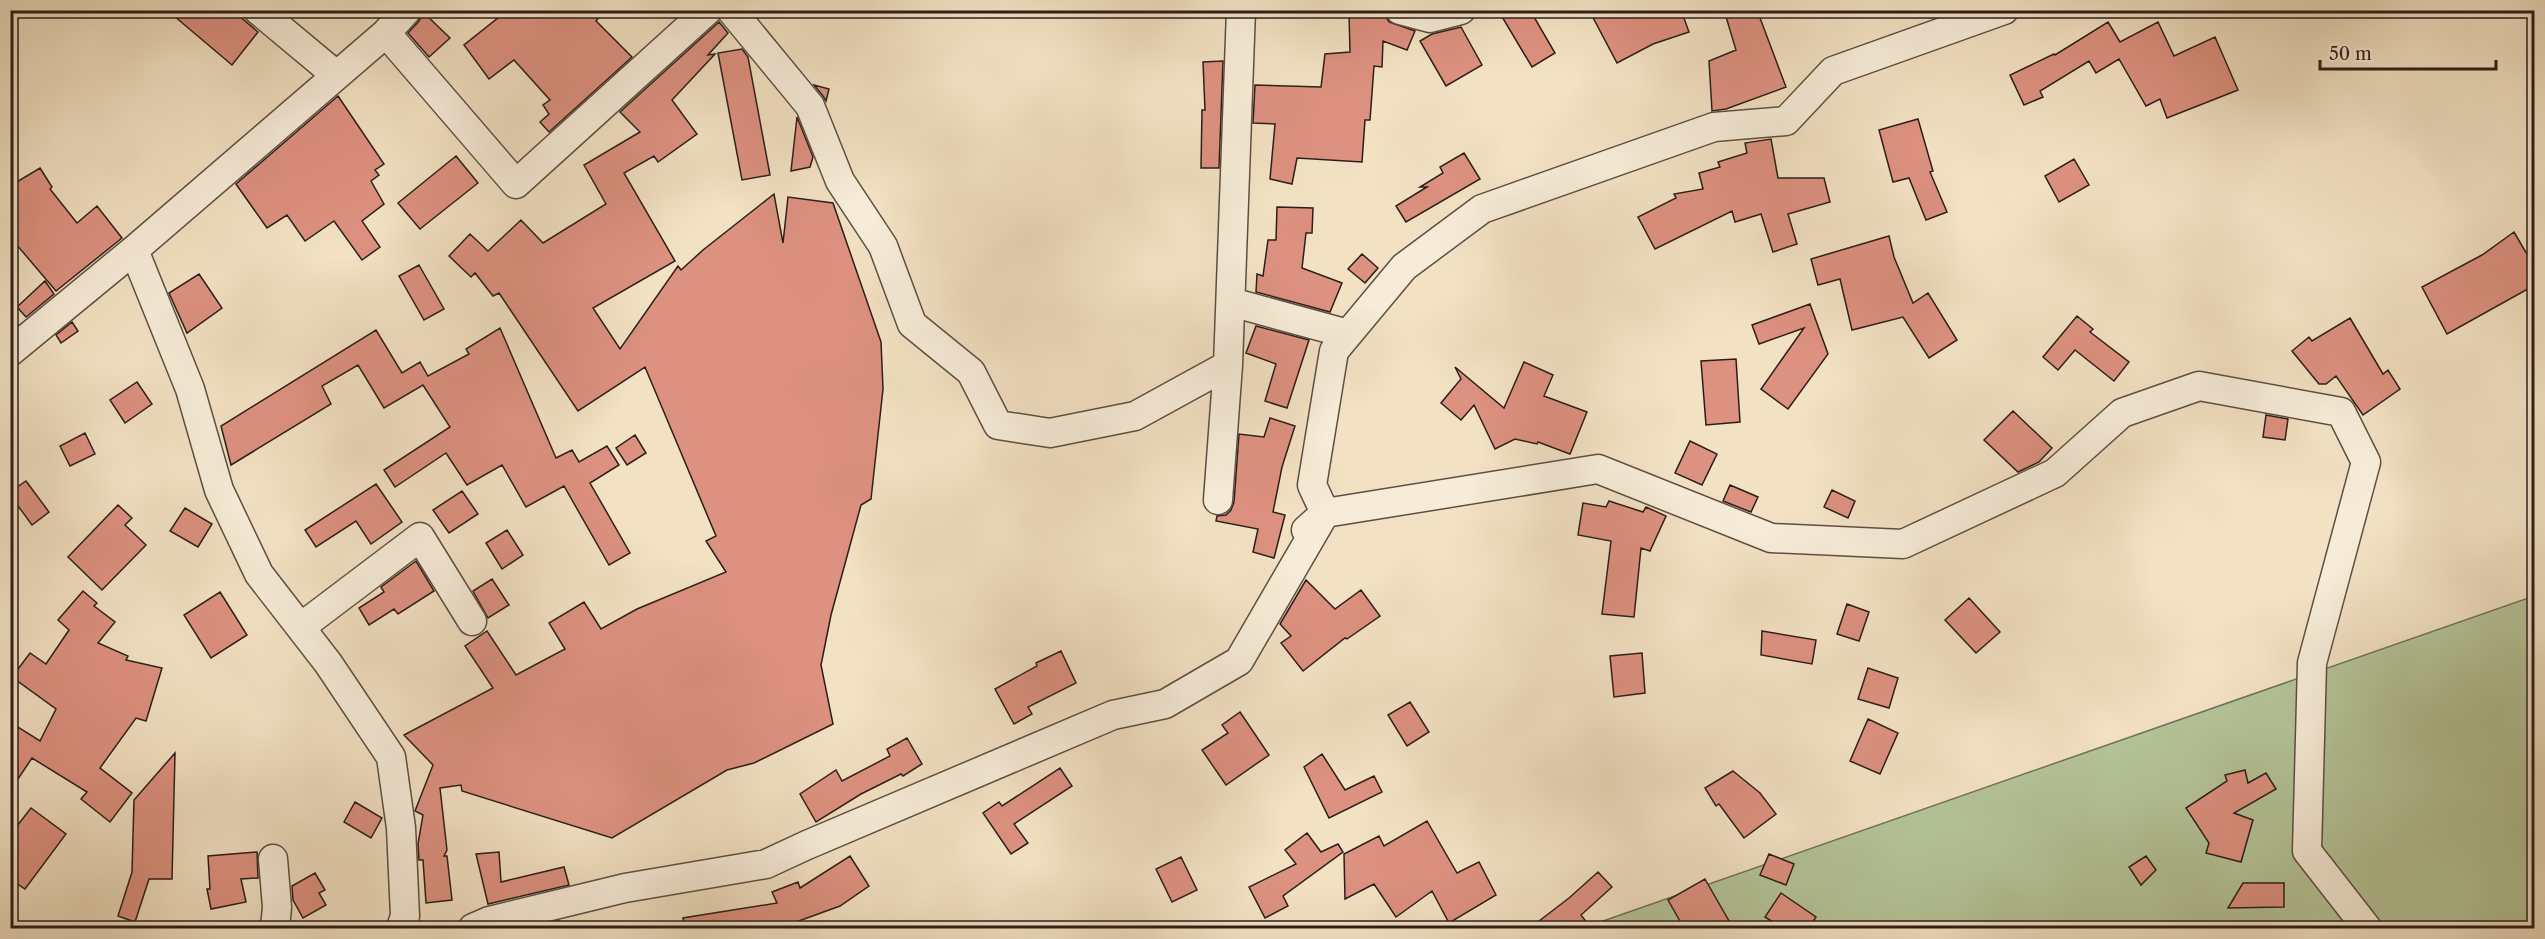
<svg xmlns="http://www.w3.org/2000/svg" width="2545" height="939" viewBox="0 0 2545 939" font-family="'Libre Caslon Text',serif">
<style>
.green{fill:#b4c498;stroke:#707159;stroke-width:1.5}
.building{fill:#dd9180;stroke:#2b1e1a;stroke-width:1.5}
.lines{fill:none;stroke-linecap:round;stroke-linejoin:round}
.minor-casing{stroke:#5d4f44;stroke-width:31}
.minor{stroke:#f7ecd8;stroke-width:28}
</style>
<rect width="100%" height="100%" fill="#f2e1c3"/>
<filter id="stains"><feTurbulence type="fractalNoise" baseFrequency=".00333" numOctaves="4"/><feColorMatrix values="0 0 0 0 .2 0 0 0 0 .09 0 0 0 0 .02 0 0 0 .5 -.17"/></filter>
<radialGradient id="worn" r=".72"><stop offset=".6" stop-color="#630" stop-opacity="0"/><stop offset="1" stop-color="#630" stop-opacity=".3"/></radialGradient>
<!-- green -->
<path class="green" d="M 2534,596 L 2534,928 L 1583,928 Z"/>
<!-- building -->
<path class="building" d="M 167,10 L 232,10 L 258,32 L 232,65 Z
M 508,10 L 605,10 L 596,21 L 632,57 L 549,132 L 540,122 L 549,114 L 543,105 L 550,100 L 514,60 L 489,79 L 464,45 Z
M 1498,10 L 1530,10 L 1555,53 L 1532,67 Z
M 1589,10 L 1681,10 L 1689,32 L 1653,44 L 1617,63 Z
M 1724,10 L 1757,10 L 1786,87 L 1726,109 L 1712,111 L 1709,61 L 1736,50 Z
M 423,12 L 450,38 L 429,57 L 408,33 L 419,21 Z
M 1361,12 L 1384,13 L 1389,22 L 1415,31 L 1407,50 L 1383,41 L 1382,67 L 1374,66 L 1370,120 L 1365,120 L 1362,162 L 1297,158 L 1292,184 L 1270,179 L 1275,124 L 1253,123 L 1255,85 L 1321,87 L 1325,54 L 1350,52 L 1349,14 L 1360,15 Z
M 719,22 L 728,33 L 708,55 L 715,54 L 672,100 L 697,134 L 658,162 L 654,156 L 624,173 L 675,261 L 593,308 L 620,349 L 678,266 L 681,270 L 703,250 L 774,194 L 783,243 L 788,197 L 833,203 L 881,342 L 883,389 L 871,499 L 861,505 L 831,615 L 821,665 L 833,724 L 754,763 L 727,770 L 612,838 L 462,791 L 461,785 L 440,788 L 447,850 L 444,856 L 447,856 L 452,900 L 426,903 L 423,860 L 419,860 L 418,844 L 423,815 L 415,811 L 433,765 L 404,735 L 493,688 L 465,646 L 487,631 L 516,675 L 565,649 L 549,623 L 584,602 L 601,629 L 637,609 L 726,572 L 706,541 L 716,536 L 645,367 L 578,411 L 499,293 L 493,296 L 475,273 L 471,277 L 449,256 L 470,234 L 488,251 L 521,220 L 543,243 L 606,204 L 584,165 L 640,132 L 620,112 Z
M 2108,22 L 2120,42 L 2158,22 L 2174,56 L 2215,37 L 2238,90 L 2167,118 L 2160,99 L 2146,106 L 2119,59 L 2096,73 L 2089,61 L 2040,91 L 2043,97 L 2024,105 L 2010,75 L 2054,54 L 2055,55 Z
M 1461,27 L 1482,65 L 1446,86 L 1420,41 L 1432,34 Z
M 742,49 L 748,57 L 770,175 L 742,180 L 718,53 Z
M 1223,61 L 1219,168 L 1201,168 L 1202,110 L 1205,110 L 1203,62 Z
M 814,85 L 829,89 L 826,101 L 823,96 Z
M 338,96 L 384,164 L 375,170 L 379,175 L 371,181 L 384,204 L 362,221 L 380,247 L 362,260 L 334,221 L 305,241 L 287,215 L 267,228 L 236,184 Z
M 797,117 L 813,157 L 810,167 L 791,171 Z
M 1918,119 L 1933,171 L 1930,172 L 1947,212 L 1926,220 L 1909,178 L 1893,182 L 1879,130 Z
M 1771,139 L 1778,178 L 1824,178 L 1830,202 L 1788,214 L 1797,244 L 1773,252 L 1761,214 L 1735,222 L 1732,211 L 1655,249 L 1638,217 L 1676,198 L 1674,194 L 1703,189 L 1699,173 L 1720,167 L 1718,162 L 1747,153 L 1745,143 Z
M 1464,153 L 1480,179 L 1406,222 L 1396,206 L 1427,187 L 1420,187 L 1443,173 L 1440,167 Z
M 456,156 L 478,183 L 420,229 L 398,203 Z
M 2074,159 L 2089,185 L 2059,202 L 2045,176 Z
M 40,168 L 52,187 L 50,189 L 77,223 L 97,206 L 122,238 L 56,291 L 10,237 L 10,186 Z
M 1277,207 L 1313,208 L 1312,233 L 1306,233 L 1302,268 L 1342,283 L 1330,312 L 1256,292 L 1257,274 L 1263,276 L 1268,240 L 1276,240 Z
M 2514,232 L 2535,268 L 2535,285 L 2447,334 L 2422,287 L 2482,255 Z
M 1889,236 L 1894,257 L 1913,303 L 1928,293 L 1957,340 L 1929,358 L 1903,317 L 1852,330 L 1840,279 L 1818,285 L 1811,259 Z
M 1362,254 L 1378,268 L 1365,283 L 1348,269 Z
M 419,265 L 444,309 L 424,320 L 399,276 Z
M 199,274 L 222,308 L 187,333 L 169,293 Z
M 45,281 L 54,294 L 26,317 L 17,307 Z
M 1810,304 L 1828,354 L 1788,409 L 1761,389 L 1804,328 L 1759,344 L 1752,325 Z
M 2077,316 L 2093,329 L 2090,332 L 2129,362 L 2114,381 L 2075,350 L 2058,370 L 2043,357 Z
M 2350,318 L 2383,374 L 2388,370 L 2400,389 L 2363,415 L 2336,376 L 2326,384 L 2319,384 L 2292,351 L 2309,337 L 2312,341 Z
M 72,322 L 78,331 L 61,343 L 56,335 Z
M 1256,326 L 1309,340 L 1287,408 L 1265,401 L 1276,364 L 1246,353 Z
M 500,328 L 556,458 L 572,450 L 579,462 L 607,446 L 619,465 L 590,483 L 630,553 L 609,565 L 564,486 L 526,507 L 502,465 L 467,485 L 446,453 L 395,487 L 384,470 L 450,427 L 423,385 L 384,408 L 358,365 L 322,386 L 331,404 L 231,465 L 221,426 L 376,330 L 402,373 L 420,362 L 428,376 L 469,354 L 466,349 Z
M 1736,359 L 1740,422 L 1706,425 L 1701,361 Z
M 1524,362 L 1553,375 L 1544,396 L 1587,412 L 1570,454 L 1538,442 L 1537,444 L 1515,439 L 1495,449 L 1474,405 L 1461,420 L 1441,403 L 1461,379 L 1455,367 L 1504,408 Z
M 137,382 L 152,404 L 125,423 L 110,400 Z
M 2013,411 L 2052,448 L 2039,462 L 2018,472 L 1984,440 Z
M 2266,415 L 2288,419 L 2285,440 L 2263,437 Z
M 1270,418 L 1295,426 L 1282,467 L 1273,512 L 1285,515 L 1274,558 L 1253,552 L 1258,529 L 1216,521 L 1217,516 L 1226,515 L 1231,510 L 1234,502 L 1239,434 L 1264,437 Z
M 85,433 L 95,454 L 70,466 L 60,446 Z
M 635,435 L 646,453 L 627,465 L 616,448 Z
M 1690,441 L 1717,454 L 1702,485 L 1675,473 Z
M 26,481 L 49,512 L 32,525 L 10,495 L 10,492 Z
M 376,484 L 402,522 L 371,544 L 356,521 L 316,547 L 305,530 Z
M 1730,485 L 1758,497 L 1751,512 L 1723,501 Z
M 1832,490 L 1855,501 L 1848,518 L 1824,507 Z
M 462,491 L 478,514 L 449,533 L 433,510 Z
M 1609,501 L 1643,512 L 1646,507 L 1666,516 L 1650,551 L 1641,548 L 1634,617 L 1602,614 L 1611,541 L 1578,535 L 1583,503 L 1606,507 Z
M 118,505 L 132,518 L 125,525 L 146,545 L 102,590 L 68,557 Z
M 185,508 L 212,524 L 198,547 L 170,531 Z
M 507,530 L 523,555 L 502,569 L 486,543 Z
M 416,561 L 434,591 L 398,614 L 394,609 L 369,625 L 359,608 L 384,592 L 381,587 Z
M 492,579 L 509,605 L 488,618 L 473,591 Z
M 1306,580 L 1335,609 L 1361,590 L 1380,616 L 1347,639 L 1345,638 L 1303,671 L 1281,643 L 1291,636 L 1280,624 Z
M 83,591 L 97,603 L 94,606 L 115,622 L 98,643 L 128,656 L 126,660 L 162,668 L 146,721 L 136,718 L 100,768 L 132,793 L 110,822 L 81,799 L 87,792 L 32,758 L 10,791 L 10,722 L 40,741 L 56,709 L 12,677 L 30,653 L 46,664 L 69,630 L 58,620 Z
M 220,592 L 247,635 L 211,658 L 184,615 Z
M 1969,598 L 2000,632 L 1976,653 L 1945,620 Z
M 1847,604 L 1869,612 L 1859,641 L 1837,634 Z
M 1762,631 L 1816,640 L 1812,664 L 1761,655 Z
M 1061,651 L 1076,683 L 1028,707 L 1032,714 L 1014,724 L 995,689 L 1037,666 L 1036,663 Z
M 1642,653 L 1645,693 L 1614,697 L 1610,656 Z
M 1868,668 L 1898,678 L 1889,708 L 1858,699 Z
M 1410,702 L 1429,732 L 1407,746 L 1388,715 Z
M 1240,712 L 1269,755 L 1226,785 L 1202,750 L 1228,733 L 1222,725 Z
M 1868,719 L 1898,733 L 1880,774 L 1850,761 Z
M 907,738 L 922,764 L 903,776 L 901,774 L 861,794 L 816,822 L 800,794 L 836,770 L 842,781 L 890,756 L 887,749 Z
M 175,753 L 172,879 L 149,879 L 135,922 L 118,916 L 132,872 L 134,800 Z
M 1322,754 L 1345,790 L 1374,776 L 1382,792 L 1329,818 L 1304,767 Z
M 1060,768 L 1072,786 L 1014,824 L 1028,843 L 1011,854 L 983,813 L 999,802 L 1002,806 Z
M 2245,770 L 2248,783 L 2266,773 L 2276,789 L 2234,813 L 2253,820 L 2241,862 L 2206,853 L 2209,843 L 2186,808 L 2227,781 L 2225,775 Z
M 1733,771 L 1760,793 L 1776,814 L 1744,838 L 1719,804 L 1716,806 L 1705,788 Z
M 355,802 L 382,818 L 371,838 L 344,822 Z
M 31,808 L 66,834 L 25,889 L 10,879 L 10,835 Z
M 1427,821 L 1457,873 L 1479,862 L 1496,895 L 1449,923 L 1432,891 L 1396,917 L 1374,884 L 1345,899 L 1344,854 L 1379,836 L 1384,846 Z
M 1307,833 L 1321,852 L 1338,844 L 1343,852 L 1283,896 L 1288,906 L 1265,918 L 1249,887 L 1296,864 L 1285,850 Z
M 257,852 L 258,878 L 241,879 L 246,902 L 211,909 L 207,889 L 210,889 L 208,856 Z
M 499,852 L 501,882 L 564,867 L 569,885 L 488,904 L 476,854 Z
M 1769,854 L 1794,864 L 1786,885 L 1760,875 Z
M 850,856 L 869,886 L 840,906 L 785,926 L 784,923 L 748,928 L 684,928 L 683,918 L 777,903 L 772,892 L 798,882 L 800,888 Z
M 2146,856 L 2156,870 L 2141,885 L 2129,867 Z
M 1181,857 L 1197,890 L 1172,902 L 1156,869 Z
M 1598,872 L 1612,887 L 1581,915 L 1591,928 L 1530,928 L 1569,898 Z
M 315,873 L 325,890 L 319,893 L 326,905 L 303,918 L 293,900 L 292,886 Z
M 1705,879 L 1733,928 L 1684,928 L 1668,900 Z
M 2243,883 L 2284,883 L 2284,907 L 2228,908 Z
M 1781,893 L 1816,917 L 1809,928 L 1782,928 L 1765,917 Z
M 559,921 L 558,928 L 528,928 Z"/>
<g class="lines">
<!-- minor casing -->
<g class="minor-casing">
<path id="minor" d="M 258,10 L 336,75
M 731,10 L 810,106 L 840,181 L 883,246 L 912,324 L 971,372 L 998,425 L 1050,433 L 1135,416 L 1228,365 L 1241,10
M 1400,10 L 1430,18 L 1461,10
M 2004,10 L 1833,71 L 1786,121 L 1714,127 L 1482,209 L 1404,267 L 1334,351 L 1312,485 L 1325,513 L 1598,469 L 1771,538 L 1903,544 L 2055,473 L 2122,413 L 2199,386 L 2341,412 L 2366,462 L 2312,663 L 2307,851 L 2367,928
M 386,33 L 407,10
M 134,250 L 190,389 L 219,490 L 259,574 L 328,663 L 391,757 L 401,828 L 405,916 L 401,928
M 1231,302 L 1348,334
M 10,352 L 134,250 L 386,33 L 516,184 L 708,10
M 1218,500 L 1228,365
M 301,627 L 420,537 L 472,621
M 273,859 L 277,907 L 275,928
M 473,928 L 489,921 L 625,888 L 766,864 L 807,845 L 1113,715 L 1165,704 L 1239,661 L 1325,513 L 1306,530"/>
</g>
<!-- minor -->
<use href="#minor" class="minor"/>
</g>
<!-- margin -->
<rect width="2545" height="939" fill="none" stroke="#f2e1c3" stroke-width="36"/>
<rect x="12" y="12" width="2521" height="915" fill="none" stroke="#2b1e1a" stroke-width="3"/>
<rect x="18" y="18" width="2509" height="903" fill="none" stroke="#2b1e1a" stroke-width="1.5"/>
<!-- scale -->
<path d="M2320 60v9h176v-9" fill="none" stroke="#2b1e1a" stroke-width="3"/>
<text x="2329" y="60" font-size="18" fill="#2b1e1a" stroke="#f7ecd8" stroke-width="4.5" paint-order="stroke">50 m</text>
<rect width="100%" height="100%" filter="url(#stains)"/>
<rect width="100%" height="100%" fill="url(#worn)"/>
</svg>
